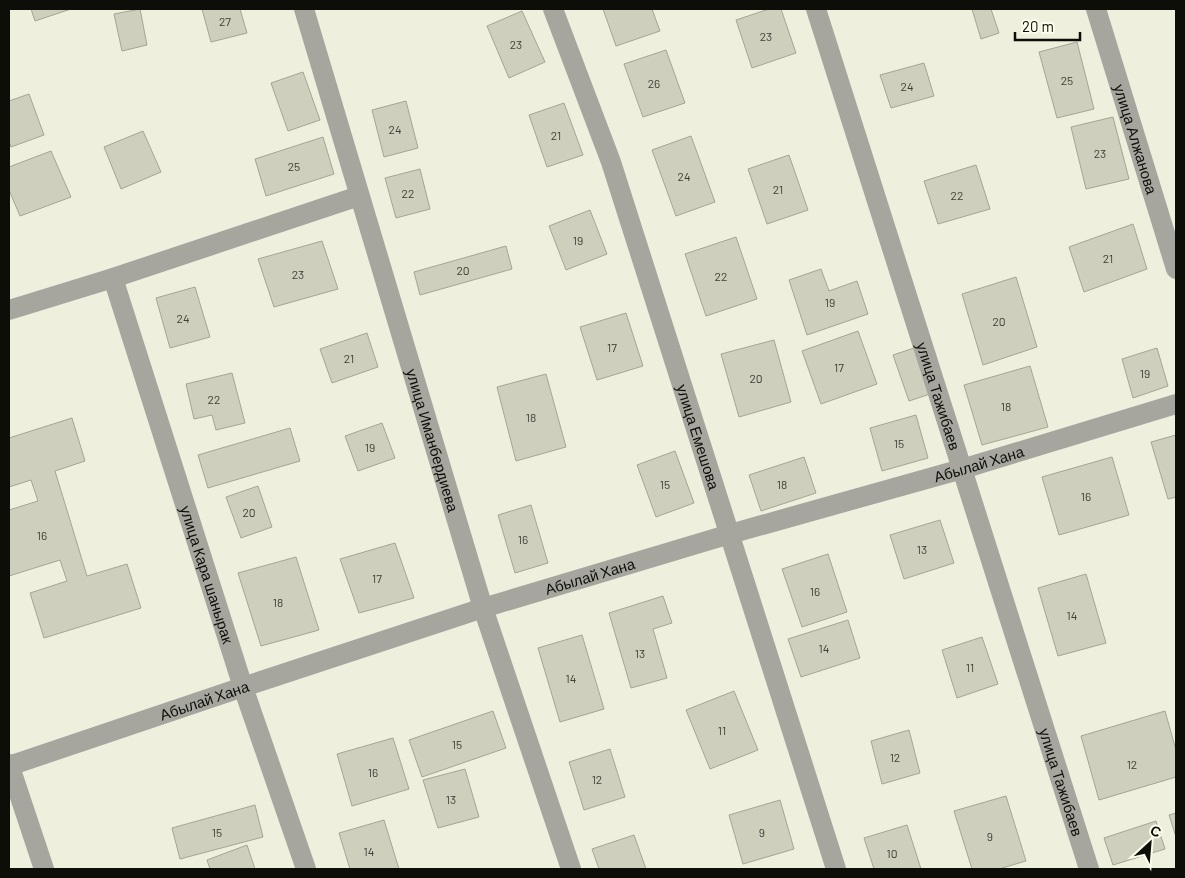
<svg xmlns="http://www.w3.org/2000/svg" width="1185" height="878" viewBox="0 0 1185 878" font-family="Barlow,sans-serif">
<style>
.building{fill:#cecfbd;stroke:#a5a595}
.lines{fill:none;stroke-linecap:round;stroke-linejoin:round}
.street{stroke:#a6a69f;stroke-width:20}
.labels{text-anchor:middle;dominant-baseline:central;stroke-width:4;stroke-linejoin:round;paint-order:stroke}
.number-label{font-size:12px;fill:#3d3e35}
.street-label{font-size:15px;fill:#0d0e08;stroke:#fcfdeb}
</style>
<rect width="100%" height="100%" fill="#efefdd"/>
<!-- building -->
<path class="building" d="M 31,9 L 71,9 L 35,21 Z
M 140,9 L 147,45 L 122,51 L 114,14 Z
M 202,9 L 240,9 L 247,33 L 211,42 Z
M 603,9 L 652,9 L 660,31 L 616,46 Z
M 769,9 L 781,9 L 796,53 L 752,68 L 736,20 Z
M 972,9 L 991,9 L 999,33 L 981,39 Z
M 522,11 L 545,62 L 509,78 L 487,26 Z
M 1077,42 L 1094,109 L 1057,118 L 1039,52 Z
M 666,50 L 685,103 L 643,117 L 624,64 Z
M 924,63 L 934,96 L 891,108 L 880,75 Z
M 303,72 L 320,120 L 288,131 L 271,83 Z
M 29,94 L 44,135 L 11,147 L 9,141 L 9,101 Z
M 406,101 L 418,148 L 384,157 L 372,110 Z
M 564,103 L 583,155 L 547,167 L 529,115 Z
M 1113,117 L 1129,179 L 1086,189 L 1071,127 Z
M 143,131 L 161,172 L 121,189 L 104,147 Z
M 691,136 L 715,202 L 676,216 L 652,150 Z
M 323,137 L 334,174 L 266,196 L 255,159 Z
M 51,151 L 71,197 L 20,216 L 9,190 L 9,167 Z
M 789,155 L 808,210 L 767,224 L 748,169 Z
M 976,165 L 990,209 L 938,224 L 924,181 Z
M 420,169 L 430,209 L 396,218 L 385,178 Z
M 590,210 L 607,254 L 566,270 L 549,226 Z
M 1133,224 L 1147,269 L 1084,292 L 1069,247 Z
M 736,237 L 757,299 L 706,316 L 685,254 Z
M 322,241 L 338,289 L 274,307 L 258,259 Z
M 506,246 L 512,269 L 420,295 L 414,272 Z
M 821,269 L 829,291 L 857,281 L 868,314 L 807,335 L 789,280 Z
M 1016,277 L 1037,347 L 983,365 L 962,294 Z
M 195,287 L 210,337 L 170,348 L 156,298 Z
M 626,313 L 643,366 L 597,380 L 580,327 Z
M 858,331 L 877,384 L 821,404 L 802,351 Z
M 367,333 L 378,367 L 332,383 L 320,349 Z
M 774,340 L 791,402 L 739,417 L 721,354 Z
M 917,347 L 933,393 L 909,401 L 893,355 Z
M 1157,348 L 1168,386 L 1133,398 L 1122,359 Z
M 1030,366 L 1048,427 L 982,445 L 964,385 Z
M 232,373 L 245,423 L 216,430 L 212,415 L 194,419 L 186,384 Z
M 546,374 L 566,447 L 516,461 L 497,387 Z
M 916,415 L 928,458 L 882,471 L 870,428 Z
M 72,418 L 85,461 L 55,471 L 87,576 L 127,564 L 141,608 L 44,638 L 30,593 L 67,581 L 60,560 L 9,576 L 9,510 L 38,501 L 31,480 L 9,487 L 9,438 Z
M 382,423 L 395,458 L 358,471 L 345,436 Z
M 290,428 L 300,461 L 208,488 L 198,455 Z
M 1176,435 L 1176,497 L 1168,499 L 1151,442 Z
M 675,451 L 694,503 L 656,517 L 637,465 Z
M 804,457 L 816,493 L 761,511 L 749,475 Z
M 1112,457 L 1129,515 L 1059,535 L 1042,477 Z
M 258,486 L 272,527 L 241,538 L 226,497 Z
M 531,505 L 548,563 L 515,573 L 498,515 Z
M 940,520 L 954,563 L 904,579 L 890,535 Z
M 395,543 L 414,598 L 359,613 L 340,559 Z
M 828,554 L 847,612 L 802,627 L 782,569 Z
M 296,557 L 319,630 L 261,646 L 238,573 Z
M 1086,574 L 1106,643 L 1058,656 L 1038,588 Z
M 663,596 L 672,623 L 653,629 L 667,678 L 631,688 L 609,613 Z
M 848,620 L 860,658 L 801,677 L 788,639 Z
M 582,635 L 604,709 L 560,722 L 538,648 Z
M 982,637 L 998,684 L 957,698 L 942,650 Z
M 734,691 L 758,750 L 710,769 L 686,710 Z
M 493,711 L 506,748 L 422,777 L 409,740 Z
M 1165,711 L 1176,750 L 1176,777 L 1099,800 L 1081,736 Z
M 909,730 L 920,773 L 882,784 L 871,741 Z
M 393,738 L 409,789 L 352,806 L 337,754 Z
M 610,749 L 625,797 L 584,810 L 569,762 Z
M 465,769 L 479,817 L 438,828 L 423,780 Z
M 1006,796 L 1026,861 L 999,869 L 972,869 L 954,811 Z
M 780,800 L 794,849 L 743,864 L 729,815 Z
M 255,805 L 263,837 L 180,859 L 172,828 Z
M 1176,813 L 1176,837 L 1169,815 Z
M 384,820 L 399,869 L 350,869 L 339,833 Z
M 1156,821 L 1165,849 L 1113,865 L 1104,838 Z
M 907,825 L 921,869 L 874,869 L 864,838 Z
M 634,835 L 646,869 L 599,869 L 592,849 Z
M 247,845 L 255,869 L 210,869 L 207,860 Z"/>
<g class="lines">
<!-- street -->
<g class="street">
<path id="s1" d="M 304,9 L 483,608 L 571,869"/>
<path id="s2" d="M 553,9 L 611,162 L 836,869"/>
<path id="s3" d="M 816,9 L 1089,869"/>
<path id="s4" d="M 1096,9 L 1176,269"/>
<path id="s5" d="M 113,278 L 243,687 L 306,869"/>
<path d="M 9,310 L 113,278 L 359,196"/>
<path d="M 9,764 L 44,869"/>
<path id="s6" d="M 9,766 L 243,687 L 483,608 L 730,534 L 962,469 L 1176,404"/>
</g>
</g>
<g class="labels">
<!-- number labels -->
<g class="number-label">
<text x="225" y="21">27</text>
<text x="766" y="36">23</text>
<text x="516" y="44">23</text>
<text x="1067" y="80">25</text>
<text x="654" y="83">26</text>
<text x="907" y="86">24</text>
<text x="395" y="129">24</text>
<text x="556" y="135">21</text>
<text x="1100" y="153">23</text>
<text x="294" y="166">25</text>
<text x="684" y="176">24</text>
<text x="778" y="189">21</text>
<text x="408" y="193">22</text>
<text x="957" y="195">22</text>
<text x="578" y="240">19</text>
<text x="1108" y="258">21</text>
<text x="463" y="270">20</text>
<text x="298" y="274">23</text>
<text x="721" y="276">22</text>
<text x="830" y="302">19</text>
<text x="183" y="318">24</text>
<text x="999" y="321">20</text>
<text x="612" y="347">17</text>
<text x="349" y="358">21</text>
<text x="839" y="367">17</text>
<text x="1145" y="373">19</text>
<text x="756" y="378">20</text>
<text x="214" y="399">22</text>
<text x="1006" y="406">18</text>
<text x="531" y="417">18</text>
<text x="899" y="443">15</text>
<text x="370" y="447">19</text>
<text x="665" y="484">15</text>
<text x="782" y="484">18</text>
<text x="1086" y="496">16</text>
<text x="249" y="512">20</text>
<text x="42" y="535">16</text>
<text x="523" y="539">16</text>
<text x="922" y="549">13</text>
<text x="377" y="578">17</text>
<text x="815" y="591">16</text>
<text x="278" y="602">18</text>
<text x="1072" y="615">14</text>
<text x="824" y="648">14</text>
<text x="640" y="653">13</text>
<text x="970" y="667">11</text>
<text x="571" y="678">14</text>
<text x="722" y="730">11</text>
<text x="457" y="744">15</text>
<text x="895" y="757">12</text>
<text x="1132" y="764">12</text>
<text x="373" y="772">16</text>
<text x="597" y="779">12</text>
<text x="451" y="799">13</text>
<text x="217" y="832">15</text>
<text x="762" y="832">9</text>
<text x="990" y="836">9</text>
<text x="369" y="851">14</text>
<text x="892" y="853">10</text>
</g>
<!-- street labels -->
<g class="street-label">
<text stroke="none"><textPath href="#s4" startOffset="136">улица Алжанова</textPath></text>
<text stroke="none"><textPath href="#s3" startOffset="406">улица Тажибаев</textPath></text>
<text stroke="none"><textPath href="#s2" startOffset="452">улица Емешова</textPath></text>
<text stroke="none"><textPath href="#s1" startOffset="450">улица Иманбердиева</textPath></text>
<text stroke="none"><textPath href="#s6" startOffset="1016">Абылай Хана</textPath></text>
<text stroke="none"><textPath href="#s5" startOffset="311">улица Кара шанырак</textPath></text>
<text stroke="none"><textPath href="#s6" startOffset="611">Абылай Хана</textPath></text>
<text stroke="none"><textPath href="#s6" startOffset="206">Абылай Хана</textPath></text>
<text stroke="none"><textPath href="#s3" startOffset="811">улица Тажибаев</textPath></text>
</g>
</g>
<!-- border -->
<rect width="1185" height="878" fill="none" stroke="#0d0e08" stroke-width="20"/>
<!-- north arrow -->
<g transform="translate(1150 843) rotate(26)" stroke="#fcfdeb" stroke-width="4" paint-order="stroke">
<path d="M0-4L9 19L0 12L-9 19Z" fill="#0d0e08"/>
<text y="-8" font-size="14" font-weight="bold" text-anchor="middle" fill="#0d0e08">С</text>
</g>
<!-- scale -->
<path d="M1015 32v8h65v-8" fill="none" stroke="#0d0e08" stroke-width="2.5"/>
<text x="1022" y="32" font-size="15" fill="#0d0e08" stroke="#fcfdeb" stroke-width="4" paint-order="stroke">20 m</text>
</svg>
